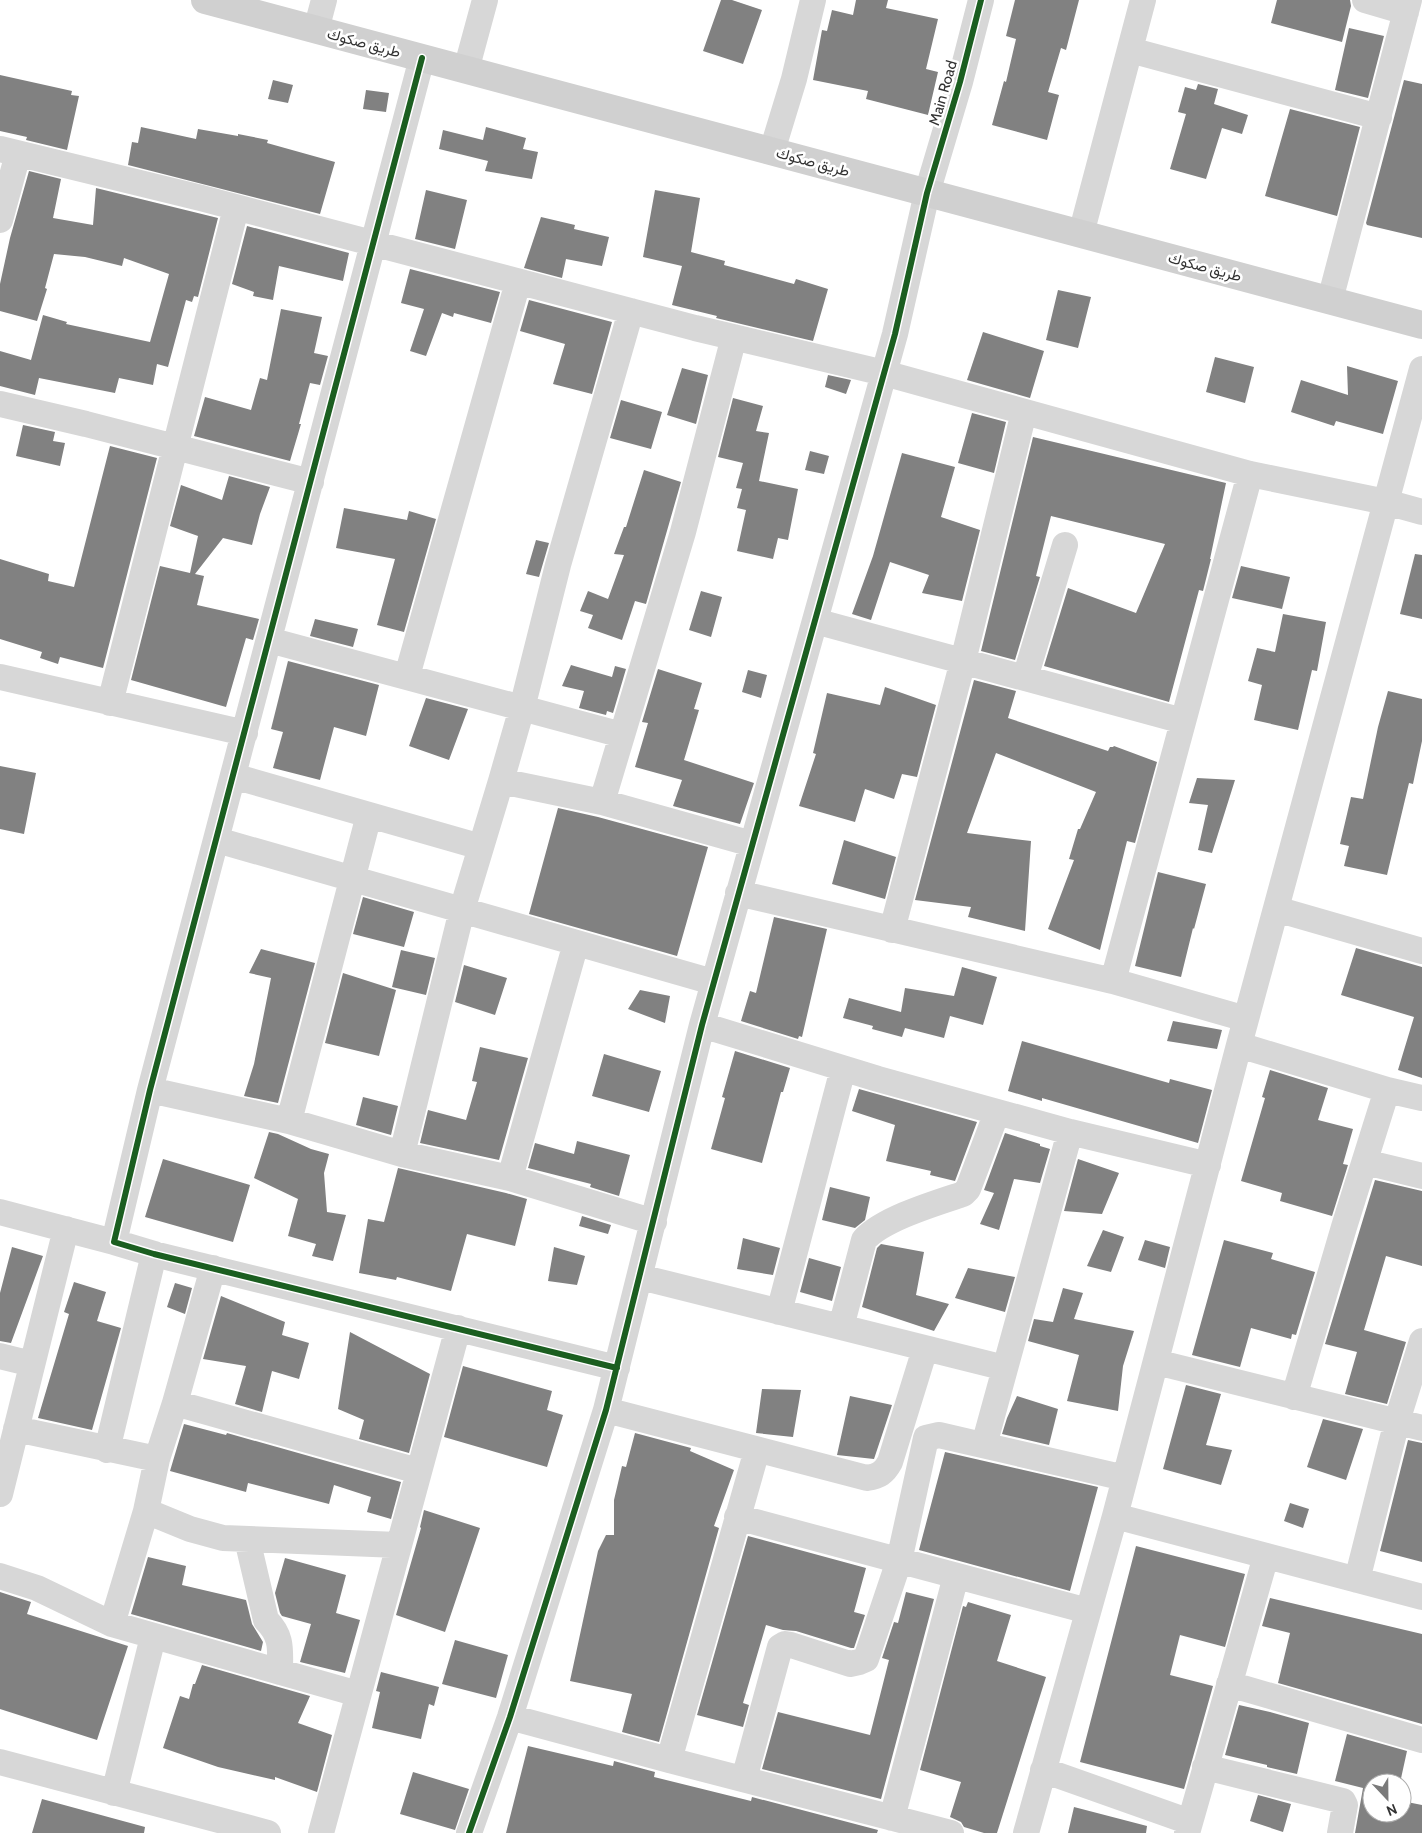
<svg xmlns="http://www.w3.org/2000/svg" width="1422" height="1833" viewBox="0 0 1422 1833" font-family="Cabin,Vazirmatn,sans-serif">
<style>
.building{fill:#818181}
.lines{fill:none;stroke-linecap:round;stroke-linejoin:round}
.street{stroke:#d7d7d7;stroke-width:26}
.secondary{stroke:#d0d0d0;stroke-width:28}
.cycleway-casing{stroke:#fff;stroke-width:9}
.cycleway{stroke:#1b5e20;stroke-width:6}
.labels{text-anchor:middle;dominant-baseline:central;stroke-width:5;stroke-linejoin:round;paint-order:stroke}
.street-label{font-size:15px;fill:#333;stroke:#fff}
</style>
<rect width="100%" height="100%" fill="#fff"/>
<!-- building -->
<path class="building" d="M 721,0 L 732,0 L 762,10 L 743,64 L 703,51 Z
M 856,0 L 888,0 L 886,8 L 938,19 L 926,69 L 938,72 L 928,115 L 866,99 L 868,91 L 813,80 L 822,30 L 827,31 L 832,10 L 853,15 Z
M 1015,0 L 1079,0 L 1066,50 L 1061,48 L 1048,92 L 1059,95 L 1047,140 L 992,125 L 1004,81 L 1006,82 L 1016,39 L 1006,36 Z
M 1277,0 L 1350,0 L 1351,6 L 1342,42 L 1271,23 Z
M 1349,28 L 1384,36 L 1368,98 L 1335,90 Z
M 0,75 L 72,91 L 71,95 L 79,96 L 67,150 L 26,140 L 27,137 L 0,131 Z
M 273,80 L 293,85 L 288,103 L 268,99 Z
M 1404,80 L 1422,84 L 1422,238 L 1367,225 L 1366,223 Z
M 1198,84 L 1218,89 L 1214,104 L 1248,115 L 1242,134 L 1222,128 L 1206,179 L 1170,169 L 1186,114 L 1178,112 L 1185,87 L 1196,90 Z
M 366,90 L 389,93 L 386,112 L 363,109 Z
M 1290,109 L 1360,127 L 1337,216 L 1265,196 Z
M 141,127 L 196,139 L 198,129 L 238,136 L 238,134 L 268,140 L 267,143 L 335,162 L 320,214 L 128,165 L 132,142 L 138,143 Z
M 486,127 L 526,138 L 523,149 L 538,152 L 532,179 L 485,171 L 488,161 L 439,149 L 443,130 L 483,140 Z
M 29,171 L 61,179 L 53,218 L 93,225 L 96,188 L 218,218 L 198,297 L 194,296 L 192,302 L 186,300 L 168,367 L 157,364 L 153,385 L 119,378 L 115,393 L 39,378 L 35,395 L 0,386 L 0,351 L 31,360 L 43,315 L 67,322 L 66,324 L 150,342 L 169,274 L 124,258 L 122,266 L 85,257 L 54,254 L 45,288 L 47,289 L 37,321 L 0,311 L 0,284 L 10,238 Z
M 426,190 L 467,200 L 455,249 L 415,239 Z
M 655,190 L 700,198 L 691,252 L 725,261 L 724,265 L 794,284 L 796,279 L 828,289 L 813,341 L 716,318 L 717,316 L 672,305 L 682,266 L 643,257 Z
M 541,217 L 575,225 L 574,229 L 609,237 L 602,266 L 566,259 L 562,278 L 524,268 Z
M 247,226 L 349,253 L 343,281 L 279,266 L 273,300 L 253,296 L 254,292 L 232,284 Z
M 410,269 L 500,292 L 491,323 L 454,313 L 453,317 L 442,313 L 426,356 L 410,351 L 424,309 L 401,303 Z
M 1058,290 L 1091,297 L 1078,348 L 1046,340 Z
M 529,300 L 612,322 L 592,394 L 553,384 L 565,344 L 520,331 Z
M 281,309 L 322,317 L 314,353 L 328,356 L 320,385 L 310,383 L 299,424 L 301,424 L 290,461 L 194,436 L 205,397 L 251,410 L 260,378 L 267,380 Z
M 983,332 L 1044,351 L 1030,398 L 967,380 Z
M 1215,357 L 1254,367 L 1245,403 L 1206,392 Z
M 1347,366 L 1398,381 L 1383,434 L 1336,421 L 1334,426 L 1291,412 L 1301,380 L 1348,395 Z
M 682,368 L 708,375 L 696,424 L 667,415 Z
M 828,375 L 851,380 L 846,394 L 825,387 Z
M 733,398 L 763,406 L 756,431 L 769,433 L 759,481 L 798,489 L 788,540 L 778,538 L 773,559 L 737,551 L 746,510 L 737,508 L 742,489 L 736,488 L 743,463 L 718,457 Z
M 621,400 L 662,412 L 651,449 L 610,438 Z
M 972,413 L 1006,422 L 994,473 L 958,463 Z
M 23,425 L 55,432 L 53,441 L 65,443 L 60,466 L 16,456 Z
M 1033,437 L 1226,483 L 1210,559 L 1211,559 L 1203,591 L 1199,590 L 1169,702 L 1044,666 L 1068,588 L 1136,613 L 1165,544 L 1051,516 L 1036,576 L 1040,577 L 1015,660 L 981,651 Z
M 110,446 L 157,458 L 103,668 L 60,657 L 58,664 L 40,658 L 42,652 L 0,639 L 0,559 L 49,574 L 48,581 L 74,587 Z
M 810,451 L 829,456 L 824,474 L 805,470 Z
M 902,453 L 955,467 L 941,517 L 980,530 L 962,601 L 922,593 L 929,575 L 890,562 L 871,620 L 852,614 L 873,556 Z
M 644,470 L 681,482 L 646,604 L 635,601 L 622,640 L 588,628 L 593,615 L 580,611 L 588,591 L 608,599 L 624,555 L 614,554 L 624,527 L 626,527 Z
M 229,476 L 270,487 L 260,514 L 252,545 L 223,538 L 195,574 L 204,576 L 197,605 L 259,619 L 253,640 L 246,638 L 226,707 L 131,680 L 160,566 L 190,573 L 198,536 L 170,526 L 181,485 L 222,500 Z
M 344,508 L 407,520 L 409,511 L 436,519 L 404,632 L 377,625 L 395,559 L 336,548 Z
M 536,540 L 549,543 L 539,577 L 526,574 Z
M 1415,554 L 1422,555 L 1422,619 L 1400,614 Z
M 1241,566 L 1290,577 L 1282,609 L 1232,598 Z
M 701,591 L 722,597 L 711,637 L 689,630 Z
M 1283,614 L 1326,622 L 1317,671 L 1312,670 L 1298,730 L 1254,720 L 1262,685 L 1248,681 L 1257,648 L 1275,652 Z
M 315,619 L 358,629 L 353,647 L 310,636 Z
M 288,661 L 379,685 L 366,736 L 334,727 L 320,780 L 273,768 L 283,732 L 271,729 Z
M 571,665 L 612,677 L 615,666 L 626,669 L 613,713 L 607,711 L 606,715 L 579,708 L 584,691 L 562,686 Z
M 658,669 L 702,683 L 694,709 L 699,710 L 684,760 L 754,783 L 740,824 L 673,806 L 682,780 L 635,767 L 648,723 L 642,722 Z
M 748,670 L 767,675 L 761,698 L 742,692 Z
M 974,680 L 1016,691 L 1008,718 L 1108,751 L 1110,747 L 1113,747 L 1114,746 L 1157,762 L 1135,843 L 1127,841 L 1100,950 L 1048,929 L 1074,860 L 1069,859 L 1078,829 L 1080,829 L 1096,792 L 996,753 L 967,833 L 1031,841 L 1025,931 L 968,917 L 971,907 L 915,900 Z
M 885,687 L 936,705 L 917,777 L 902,774 L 894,799 L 865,789 L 855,822 L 799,806 L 816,754 L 813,753 L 827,693 L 880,705 Z
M 1388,691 L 1422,699 L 1422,741 L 1413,784 L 1409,783 L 1387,875 L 1344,866 L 1349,846 L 1340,844 L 1351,797 L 1363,799 L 1378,727 Z
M 426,698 L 468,709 L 449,760 L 409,746 Z
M 0,766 L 36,773 L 24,834 L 0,829 Z
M 1197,778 L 1235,780 L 1212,853 L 1198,850 L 1208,805 L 1189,803 Z
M 558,808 L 598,817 L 708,847 L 677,956 L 529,914 Z
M 844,840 L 896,857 L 885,899 L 832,884 Z
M 1158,872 L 1206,884 L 1194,929 L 1193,928 L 1181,977 L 1135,966 Z
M 363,897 L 414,912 L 404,947 L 353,934 Z
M 774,917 L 827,929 L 802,1037 L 799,1036 L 798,1039 L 741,1021 L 750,991 L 756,993 Z
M 1356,948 L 1422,967 L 1422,1078 L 1398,1070 L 1414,1017 L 1341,995 Z
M 261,949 L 315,963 L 278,1103 L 244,1096 L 254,1064 L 271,978 L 249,973 Z
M 401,950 L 435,958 L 426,995 L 392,987 Z
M 464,965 L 507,978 L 495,1015 L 455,1002 Z
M 962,967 L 997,977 L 983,1025 L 950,1016 L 944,1038 L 905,1028 L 902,1037 L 872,1029 L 873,1026 L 843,1018 L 849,998 L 901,1012 L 905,988 L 954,996 Z
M 343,973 L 396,990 L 379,1056 L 325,1043 Z
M 640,990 L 670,996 L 665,1023 L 628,1009 Z
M 1173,1021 L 1222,1030 L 1217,1049 L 1167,1041 Z
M 1022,1041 L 1169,1083 L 1170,1079 L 1212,1090 L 1198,1143 L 1042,1098 L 1042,1101 L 1008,1091 Z
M 480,1047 L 528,1058 L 499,1160 L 420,1143 L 428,1110 L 466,1120 L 477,1082 L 472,1081 Z
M 735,1051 L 790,1068 L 783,1092 L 781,1092 L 762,1163 L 711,1149 L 725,1098 L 722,1097 Z
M 604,1054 L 661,1071 L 649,1112 L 592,1096 Z
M 1270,1070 L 1328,1088 L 1318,1120 L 1353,1129 L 1343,1164 L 1348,1165 L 1332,1216 L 1280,1201 L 1282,1193 L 1241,1181 L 1265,1098 L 1262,1097 Z
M 859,1089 L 977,1122 L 955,1181 L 930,1175 L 931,1171 L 886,1161 L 895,1125 L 852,1111 Z
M 363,1097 L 398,1106 L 391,1135 L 356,1125 Z
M 269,1132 L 278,1134 L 311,1149 L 329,1154 L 324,1173 L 327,1212 L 346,1215 L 333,1261 L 312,1256 L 316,1244 L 288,1236 L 298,1199 L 254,1178 Z
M 1005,1133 L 1040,1144 L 1040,1146 L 1050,1149 L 1040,1183 L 1014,1179 L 999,1230 L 980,1224 L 994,1193 L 984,1190 Z
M 577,1141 L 630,1155 L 619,1196 L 590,1187 L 591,1184 L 528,1168 L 535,1143 L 574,1154 Z
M 163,1159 L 250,1185 L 233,1242 L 145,1217 Z
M 1078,1159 L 1119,1173 L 1102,1214 L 1064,1211 Z
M 398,1168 L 506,1193 L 527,1199 L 515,1246 L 467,1234 L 451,1291 L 397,1277 L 396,1280 L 359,1273 L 368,1219 L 384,1222 Z
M 1375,1180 L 1422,1191 L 1422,1266 L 1386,1256 L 1364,1330 L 1406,1342 L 1387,1404 L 1345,1394 L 1357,1352 L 1325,1344 Z
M 830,1187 L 870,1197 L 865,1220 L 855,1228 L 822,1220 Z
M 582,1216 L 611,1225 L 608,1234 L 579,1226 Z
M 1103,1230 L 1124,1237 L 1111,1272 L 1087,1266 Z
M 743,1238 L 780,1248 L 773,1275 L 737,1269 Z
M 1145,1240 L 1170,1247 L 1165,1268 L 1138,1260 Z
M 1224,1240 L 1273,1253 L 1271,1259 L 1315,1272 L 1296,1335 L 1292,1334 L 1291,1339 L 1251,1328 L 1240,1367 L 1192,1355 Z
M 881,1244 L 924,1252 L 916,1295 L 949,1304 L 934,1331 L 862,1307 L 877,1248 Z
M 12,1247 L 43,1256 L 11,1343 L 0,1341 L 0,1293 Z
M 554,1247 L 585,1256 L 577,1285 L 548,1281 Z
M 809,1258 L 841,1267 L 832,1301 L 800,1292 Z
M 968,1268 L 1015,1277 L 1005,1312 L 955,1298 Z
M 74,1282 L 106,1292 L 97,1321 L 121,1328 L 92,1430 L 38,1418 L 69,1314 L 64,1312 Z
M 175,1283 L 192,1288 L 185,1314 L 167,1307 Z
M 1063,1288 L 1083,1293 L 1074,1319 L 1134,1331 L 1123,1366 L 1118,1411 L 1067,1401 L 1079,1355 L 1028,1341 L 1034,1319 L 1053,1322 Z
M 221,1296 L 285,1322 L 282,1335 L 309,1343 L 299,1379 L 272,1371 L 262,1412 L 235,1404 L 246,1366 L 203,1359 Z
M 350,1332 L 430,1374 L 409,1453 L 359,1439 L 364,1420 L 338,1409 Z
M 463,1366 L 552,1391 L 547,1410 L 563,1415 L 547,1467 L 444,1437 Z
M 1186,1385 L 1221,1394 L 1206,1445 L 1232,1450 L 1221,1485 L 1163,1469 Z
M 762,1389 L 801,1390 L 793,1437 L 756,1433 Z
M 850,1396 L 892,1405 L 874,1459 L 837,1455 Z
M 1017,1396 L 1058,1409 L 1049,1445 L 1002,1434 L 1007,1418 Z
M 1323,1419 L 1363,1429 L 1346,1480 L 1307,1467 Z
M 184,1424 L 226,1435 L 227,1433 L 401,1482 L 391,1519 L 367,1512 L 371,1497 L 334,1485 L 329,1504 L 248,1483 L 246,1492 L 170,1471 Z
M 635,1433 L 691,1448 L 690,1451 L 734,1470 L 714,1526 L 719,1528 L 659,1742 L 622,1732 L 632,1694 L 570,1681 L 598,1551 L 606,1535 L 614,1535 L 614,1500 L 622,1466 L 626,1467 Z
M 1408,1440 L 1422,1443 L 1422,1562 L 1380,1551 Z
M 945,1452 L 1098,1487 L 1070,1591 L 919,1550 Z
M 1290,1503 L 1309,1509 L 1303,1528 L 1284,1521 Z
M 424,1510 L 480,1528 L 445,1632 L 396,1615 L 421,1528 L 420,1527 Z
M 748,1536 L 866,1568 L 854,1612 L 865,1615 L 854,1648 L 851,1648 L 796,1631 L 783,1630 L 766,1625 L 743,1703 L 749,1705 L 743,1727 L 697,1715 Z
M 1136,1546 L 1245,1574 L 1225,1647 L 1180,1635 L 1170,1675 L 1213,1686 L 1184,1789 L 1080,1762 Z
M 148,1557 L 186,1566 L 182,1585 L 246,1600 L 252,1624 L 263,1642 L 261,1651 L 131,1614 Z
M 285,1558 L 346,1575 L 336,1613 L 360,1620 L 345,1673 L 300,1662 L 311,1624 L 282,1616 L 280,1613 L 275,1593 Z
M 0,1592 L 31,1602 L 27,1614 L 128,1646 L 97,1740 L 0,1709 Z
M 906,1592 L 934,1599 L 881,1799 L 762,1769 L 778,1712 L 870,1735 L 889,1660 L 882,1658 L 894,1622 L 898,1623 Z
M 1270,1598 L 1422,1634 L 1422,1724 L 1278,1683 L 1290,1633 L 1262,1626 Z
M 968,1602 L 1011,1615 L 997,1661 L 1046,1677 L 997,1833 L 984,1833 L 964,1827 L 961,1822 L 950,1817 L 961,1782 L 920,1770 L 963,1606 L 966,1607 Z
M 455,1640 L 508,1655 L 496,1698 L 442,1684 Z
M 202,1665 L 310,1696 L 298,1723 L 332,1735 L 317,1792 L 275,1777 L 275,1780 L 218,1767 L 163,1748 L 180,1696 L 189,1699 L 193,1684 L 195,1684 Z
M 381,1672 L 439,1687 L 434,1706 L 429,1704 L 421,1739 L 372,1728 L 380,1692 L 376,1691 Z
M 1239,1705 L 1270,1712 L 1309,1723 L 1297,1774 L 1267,1767 L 1267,1765 L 1225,1755 Z
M 1347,1734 L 1407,1751 L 1400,1783 L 1372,1783 L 1372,1813 L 1402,1813 L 1402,1801 L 1422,1805 L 1422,1833 L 1355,1833 L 1363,1788 L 1335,1781 Z
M 528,1746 L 613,1766 L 614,1761 L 655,1772 L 654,1777 L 751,1801 L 752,1797 L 878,1830 L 877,1833 L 506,1833 Z
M 413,1772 L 469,1789 L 455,1830 L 400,1814 Z
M 1258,1795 L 1291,1804 L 1283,1832 L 1250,1821 Z
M 42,1799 L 145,1827 L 144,1833 L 32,1833 Z
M 1074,1807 L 1147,1826 L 1146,1833 L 1068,1833 Z"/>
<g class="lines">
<!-- street -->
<path class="street" d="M 1365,0 L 1406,12
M 316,30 L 324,0
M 1130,50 L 1379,117
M 422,58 L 150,1090 L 114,1242 L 154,1254 L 617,1368
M 466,70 L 485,0
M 0,149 L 201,198 L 695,328 L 884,373 L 1250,474 L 1386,502 L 1422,512
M 772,151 L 794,79 L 813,0
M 0,220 L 18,154
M 1081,234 L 1143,0
M 1330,300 L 1409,0
M 734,337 L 683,532 L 602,802 L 752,844
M 0,404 L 86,424 L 311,482
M 815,621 L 1183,721
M 269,640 L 622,735
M 407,676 L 518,282
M 0,677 L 245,733
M 1025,678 L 1065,545
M 110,703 L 236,208
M 233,776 L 481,847
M 602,802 L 501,781 L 522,708 L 558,565 L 631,311
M 217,840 L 713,982
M 738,893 L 1113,981 L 1246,1019
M 1276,909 L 1422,951
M 892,930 L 963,661 L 1024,412
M 1113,981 L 1250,474
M 702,1025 L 878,1079 L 1070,1132 L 1208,1165
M 1239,1045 L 1387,1090 L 1422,1098
M 150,1090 L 289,1121 L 402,1154 L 510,1178 L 654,1222
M 289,1121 L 369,815
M 402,1154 L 462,910 L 501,781
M 1365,1162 L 1422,1176
M 510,1178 L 576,943
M 0,1212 L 114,1242
M 640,1277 L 1005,1368
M 779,1312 L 843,1069
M 841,1327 L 864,1240 C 882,1219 936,1203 963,1194 L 968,1189 L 997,1112
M 0,1356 L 32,1364
M 1156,1362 L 1422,1428
M 1294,1397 L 1344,1227 L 1387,1090
M 175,1403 L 418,1471
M 606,1410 L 867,1478 C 879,1476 884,1473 890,1462 L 925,1349
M 16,1429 L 157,1459
M 984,1445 L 1070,1132
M 107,1450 L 154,1254
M 0,1494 L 66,1229
M 146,1511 L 190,1529 L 223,1538 L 398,1545
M 1115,1516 L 1239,1045 L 1422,369
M 737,1517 L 1088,1611
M 247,1539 L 266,1620 C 283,1637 280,1650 280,1672
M 0,1576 L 37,1588 L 112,1624 L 358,1694
M 1357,1580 L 1397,1421 L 1422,1341
M 112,1624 L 146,1511 L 157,1459 L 175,1403 L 213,1268
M 1229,1684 L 1422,1740
M 510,1717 L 669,1760 L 951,1833
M 669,1760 L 757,1450
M 0,1762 L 268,1833
M 1205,1767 L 1343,1801 L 1345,1805 L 1340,1833
M 1043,1770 L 1190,1822
M 744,1779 L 780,1647 L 785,1644 L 791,1645 L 850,1664 L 859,1662 L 866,1659 L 899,1561 L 926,1438 L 939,1435 L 1125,1478
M 114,1793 L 153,1637
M 892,1818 L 956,1576
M 321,1833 L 458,1328
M 469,1833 L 510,1717 L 606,1410 L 702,1025 L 895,334 L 927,193 L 960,82 L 981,0
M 1026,1833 L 1115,1516 L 1422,1597
M 1187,1833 L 1266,1556"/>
<!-- secondary -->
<path class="secondary" d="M 205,0 L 1422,325"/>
<!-- cycleway casing -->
<g class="cycleway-casing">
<path id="cycleway" d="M 422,58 L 150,1090 L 114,1242 L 154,1254 L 617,1368
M 469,1833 L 510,1717 L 606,1410 L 702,1025 L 895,334 L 927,193 L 960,82 L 981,0"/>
</g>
<!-- cycleway -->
<use href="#cycleway" class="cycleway"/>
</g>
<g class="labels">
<!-- street labels -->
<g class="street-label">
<text transform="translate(364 43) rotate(15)">طريق صكوك</text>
<text transform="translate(943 93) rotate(-74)">Main Road</text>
<text transform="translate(813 162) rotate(15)">طريق صكوك</text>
<text transform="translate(1205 267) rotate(15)">طريق صكوك</text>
</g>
</g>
<!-- north arrow -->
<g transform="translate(1387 1798) rotate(158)"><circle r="24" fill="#ffffff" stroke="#adadad"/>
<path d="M0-4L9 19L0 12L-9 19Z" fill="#7a7a7a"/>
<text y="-8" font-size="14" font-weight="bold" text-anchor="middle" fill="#333333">N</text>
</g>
</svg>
